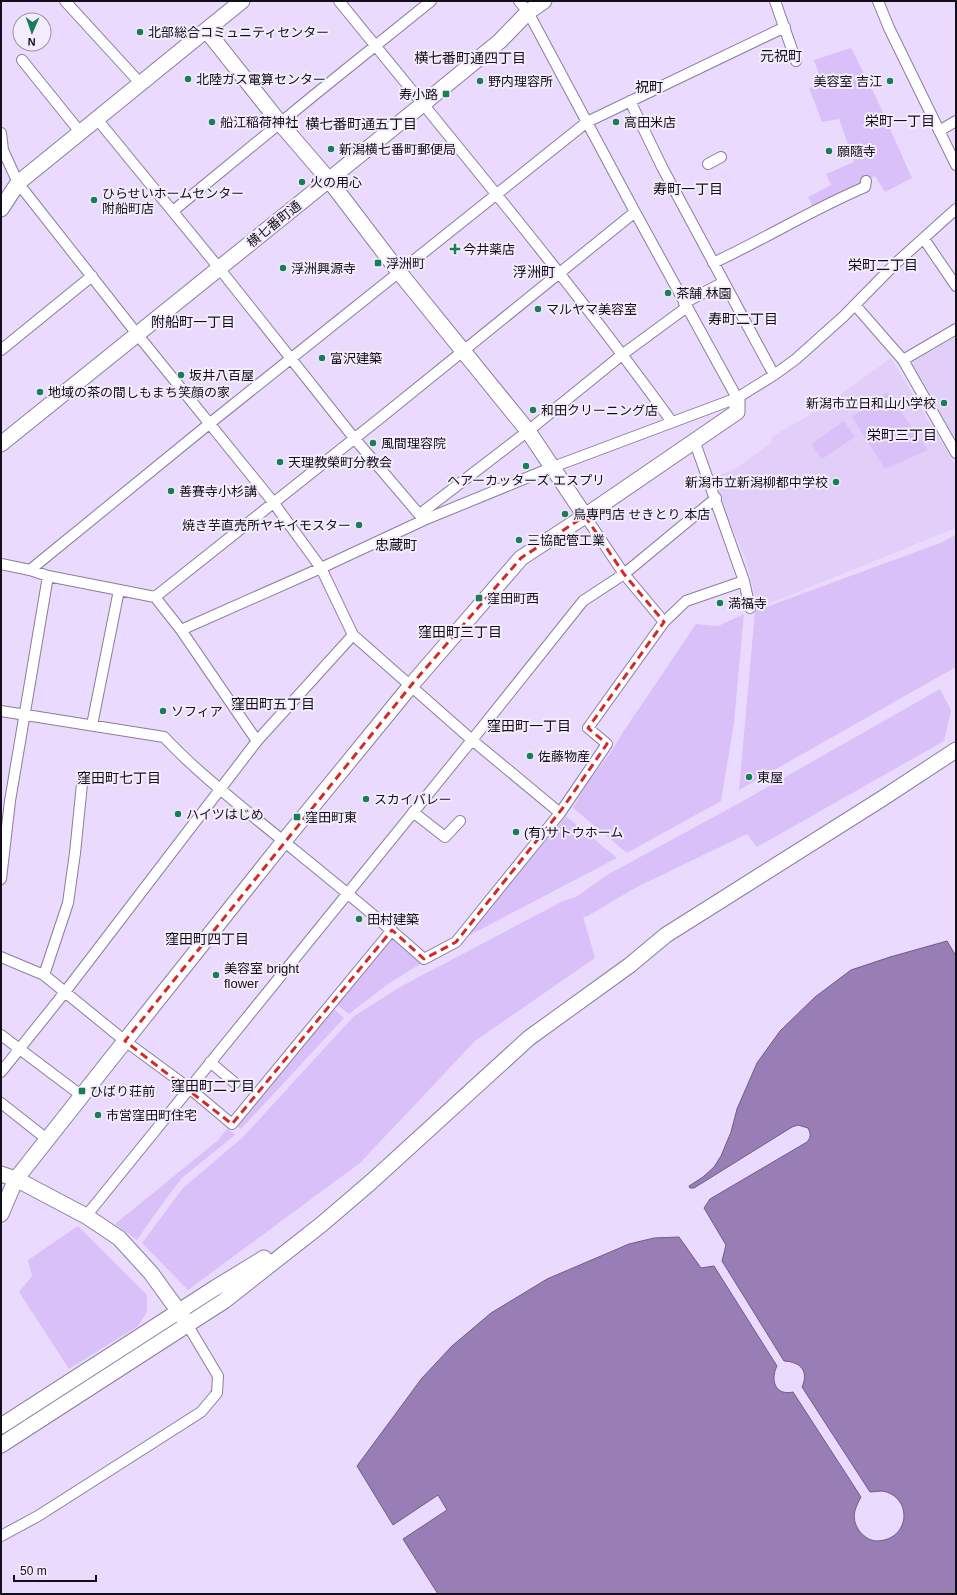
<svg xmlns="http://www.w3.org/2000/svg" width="957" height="1595" viewBox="0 0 957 1595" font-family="Helvetica,'Noto Sans JP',sans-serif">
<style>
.built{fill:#e2cff9}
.green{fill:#dac0f9}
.water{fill:#987eb5;stroke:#705c86}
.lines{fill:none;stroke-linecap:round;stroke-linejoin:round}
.street-casing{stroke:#8b7d9d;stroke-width:12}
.secondary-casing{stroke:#8b7d9d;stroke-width:17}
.street{stroke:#fff;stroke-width:10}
.secondary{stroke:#fff;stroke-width:15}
.marked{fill:none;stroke:#d62828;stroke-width:3;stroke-dasharray:8 5;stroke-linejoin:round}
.poi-dot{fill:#197d56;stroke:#f3edfb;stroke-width:1.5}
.labels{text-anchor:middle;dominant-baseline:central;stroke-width:4;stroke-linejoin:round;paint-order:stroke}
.poi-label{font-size:13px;fill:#140e1a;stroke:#f3edfb;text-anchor:start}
.street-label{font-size:13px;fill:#140e1a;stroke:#f3edfb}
.neighbourhood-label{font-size:14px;fill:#140e1a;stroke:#f3edfb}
</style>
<rect width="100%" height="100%" fill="#eadbfe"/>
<!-- built -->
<path class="built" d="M 956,334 L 956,444 L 908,363 Z
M 891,358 L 956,466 L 956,528 L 758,608 L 745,557 L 715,488 L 719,487 L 715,477 L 735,469 L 772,442 L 771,437 L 820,409 Z"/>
<!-- green -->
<path class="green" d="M 851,48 L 875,95 L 912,178 L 885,192 L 875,176 L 813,208 L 808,197 L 831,185 L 826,174 L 854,162 L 839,119 L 822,122 L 809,88 L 822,83 L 814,60 Z
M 887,392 L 928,450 L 885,469 L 852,417 Z
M 844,421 L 855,437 L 822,459 L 811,444 Z
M 956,535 L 956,667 L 739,790 L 755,611 L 940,543 Z
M 744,614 L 734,723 L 721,801 L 627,853 L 573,808 L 587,783 L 611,752 L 623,732 L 696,624 L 718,626 Z
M 940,689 L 951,710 L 944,741 L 757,847 L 747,834 L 637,887 L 586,917 L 583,916 L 595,958 L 475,1041 L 360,1163 L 188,1290 L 142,1243 L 183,1188 L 244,1136 L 354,1016 L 400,987 L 563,901 L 576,897 L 607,875 L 743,801 Z
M 566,816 L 617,858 L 466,937 Z
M 392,937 L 425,961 L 388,984 L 349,1014 L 335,1003 Z
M 332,1007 L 344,1018 L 241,1129 L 234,1124 Z
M 228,1128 L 235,1135 L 182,1178 L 165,1200 L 137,1240 L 115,1224 L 217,1141 Z
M 78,1226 L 147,1295 L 147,1312 L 138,1326 L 69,1369 L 19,1292 L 32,1276 L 28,1260 Z"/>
<!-- water -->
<path class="water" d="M 947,941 L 956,956 L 956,1594 L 438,1594 L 403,1539 L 447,1510 L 438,1495 L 393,1525 L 357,1466 L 422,1378 L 452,1346 L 491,1313 L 547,1279 L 629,1244 L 654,1238 L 679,1237 L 701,1268 L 714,1266 L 777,1366 C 770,1380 775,1396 793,1392 L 861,1497 C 855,1508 851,1517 858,1529 C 862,1535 869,1541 877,1541 C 911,1540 913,1496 882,1491 C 878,1491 874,1492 870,1492 L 802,1387 C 809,1371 801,1362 784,1361 L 722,1261 L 726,1245 L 704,1208 L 710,1199 L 807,1142 C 811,1137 811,1134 808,1128 L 798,1125 L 792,1127 L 694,1188 L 690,1188 L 689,1186 L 703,1177 L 714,1167 L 721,1156 L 731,1132 L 737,1109 L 757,1063 L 780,1031 L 815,997 L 851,970 L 890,957 Z"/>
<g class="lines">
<!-- street casing -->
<g class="street-casing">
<path id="street" d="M 65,1 L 141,84
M 339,1 C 451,139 567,277 672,422
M 519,1 L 528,12 L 635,212 L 737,398
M 775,1 L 796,61
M 878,1 L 889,28 L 956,165
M 22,60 L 80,132
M 630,101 L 662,167 L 774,375
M 97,119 L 219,268 L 354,438 L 424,520
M 939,131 L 956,121
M 1,133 L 3,150 L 18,183 L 137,334 L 273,502 L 321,568 L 353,635 L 472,740 L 560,813
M 708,164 L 721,157
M 173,211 L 313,96 L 431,1
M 924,239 L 956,286
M 713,263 C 765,239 813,209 865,187 L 866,181
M 684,303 L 724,282
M 855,305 L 903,360 L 956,453
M 1,350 L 92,276
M 903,360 L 956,329
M 694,440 L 744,581 L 750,608
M 420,514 L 528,431 L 623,354 L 687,307
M 585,516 L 624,574 L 664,622
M 1,564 L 30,570 L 48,576 L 155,597 L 181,630 L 257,741
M 30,570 L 209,424 L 587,122 L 785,27
M 155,597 L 379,419 L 635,212
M 181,630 L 321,568 L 424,520 L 553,467 L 737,398 L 774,375 L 796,359 L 844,316 L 896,263 L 956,209
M 1,711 L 164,737 C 193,768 227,795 260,822 C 315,867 371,911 424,959 L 456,942 L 560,813 L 607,744 L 588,728 L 664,622 L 686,601 L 744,581
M 92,725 L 119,590
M 413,812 L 445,837 L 460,821
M 1,879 L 10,801 L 48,576
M 1,957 L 44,975 L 125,1041 L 189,1088 L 232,1124 L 392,930
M 44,975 L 68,903 L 75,853 L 82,784
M 1,1035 L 82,1096
M 210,1062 L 235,1083
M 1,1072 L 65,992 L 257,741 L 353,635
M 1,1103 L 48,1140
M 86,1216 L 472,740 L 583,601 L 624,574 L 716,498
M 1,1536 L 38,1516 L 201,1412 L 217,1393 L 218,1376 L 187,1324"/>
</g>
<!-- secondary casing -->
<g class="secondary-casing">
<path id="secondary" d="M 207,31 L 280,123 L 329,180 L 399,272 L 528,431 L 585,516
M 1,209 L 18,183 L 242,1
M 1,444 L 423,104 L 500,41 L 528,12 L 544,1
M 1,1174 L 16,1179 L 86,1216 L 119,1238 L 151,1273 L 185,1320
M 1,1214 L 16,1179 L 125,1041 L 284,841 L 413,683 L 521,558 L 585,516 L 737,412 L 737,398
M 1,1426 L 215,1288 L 264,1258
M 1,1445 L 224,1301 L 322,1224 L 371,1182 L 529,1038 L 630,965 L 666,935 L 883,798 L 956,750"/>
</g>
<!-- street -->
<use href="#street" class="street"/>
<!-- secondary -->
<use href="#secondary" class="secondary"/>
</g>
<!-- marked area -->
<path class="marked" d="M 585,516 L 624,574 L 664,622 L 588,728 L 607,744 L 562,809 L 456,942 L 424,959 L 392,930 L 232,1124 L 125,1041 L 413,683 L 521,558 Z"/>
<!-- markers -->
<g class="poi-dot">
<circle cx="140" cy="32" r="4"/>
<circle cx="188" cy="79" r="4"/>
<circle cx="480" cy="81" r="4"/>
<circle cx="890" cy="81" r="4"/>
<rect x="442" y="90" width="8" height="8" rx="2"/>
<circle cx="212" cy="122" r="4"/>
<circle cx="616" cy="122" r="4"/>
<circle cx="331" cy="149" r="4"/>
<circle cx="829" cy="151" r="4"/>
<circle cx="302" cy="182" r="4"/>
<circle cx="94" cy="200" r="4"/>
<path d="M453 243h4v4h4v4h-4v4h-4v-4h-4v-4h4z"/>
<rect x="374" y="259" width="8" height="8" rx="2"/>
<circle cx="283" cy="268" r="4"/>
<circle cx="668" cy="293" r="4"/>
<circle cx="538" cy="309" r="4"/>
<circle cx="322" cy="358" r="4"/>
<circle cx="181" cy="375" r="4"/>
<circle cx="40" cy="392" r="4"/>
<circle cx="944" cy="403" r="4"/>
<circle cx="533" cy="410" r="4"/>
<circle cx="373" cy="443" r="4"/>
<circle cx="280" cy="462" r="4"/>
<circle cx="526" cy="466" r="4"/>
<circle cx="836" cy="482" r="4"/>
<circle cx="171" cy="491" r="4"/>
<circle cx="565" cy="514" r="4"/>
<circle cx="359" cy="525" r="4"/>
<circle cx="519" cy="540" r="4"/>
<rect x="475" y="594" width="8" height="8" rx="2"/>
<circle cx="720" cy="603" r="4"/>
<circle cx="163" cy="711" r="4"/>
<circle cx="530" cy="756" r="4"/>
<circle cx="749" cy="777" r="4"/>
<circle cx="366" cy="799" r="4"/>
<circle cx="178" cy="814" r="4"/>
<rect x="293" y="813" width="8" height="8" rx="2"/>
<circle cx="516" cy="832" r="4"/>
<circle cx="359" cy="919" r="4"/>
<circle cx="216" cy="975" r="4"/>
<rect x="78" y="1087" width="8" height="8" rx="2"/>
<circle cx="98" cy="1115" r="4"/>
</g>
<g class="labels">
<!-- poi labels -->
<g class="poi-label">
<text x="148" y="32">北部総合コミュニティセンター</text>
<text x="196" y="79">北陸ガス電算センター</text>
<text x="488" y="81">野内理容所</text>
<text x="882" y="81" text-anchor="end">美容室 吉江</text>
<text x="438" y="94" text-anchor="end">寿小路</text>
<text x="220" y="122">船江稲荷神社</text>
<text x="624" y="122">高田米店</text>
<text x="339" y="149">新潟横七番町郵便局</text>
<text x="837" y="151">願隨寺</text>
<text x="310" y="182">火の用心</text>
<text x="102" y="193">ひらせいホームセンター<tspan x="102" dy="15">附船町店</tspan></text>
<text x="463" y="249">今井薬店</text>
<text x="386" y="263">浮洲町</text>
<text x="291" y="268">浮洲興源寺</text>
<text x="676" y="293">茶舗 林園</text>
<text x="546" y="309">マルヤマ美容室</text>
<text x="330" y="358">富沢建築</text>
<text x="189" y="375">坂井八百屋</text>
<text x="48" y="392">地域の茶の間しもまち笑顔の家</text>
<text x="936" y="403" text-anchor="end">新潟市立日和山小学校</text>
<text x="541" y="410">和田クリーニング店</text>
<text x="381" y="443">風間理容院</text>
<text x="288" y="462">天理教榮町分教会</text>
<text x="526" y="480" text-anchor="middle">ヘアーカッターズ エスプリ</text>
<text x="828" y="482" text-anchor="end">新潟市立新潟柳都中学校</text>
<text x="179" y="491">善賽寺小杉講</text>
<text x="573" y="514">鳥専門店 せきとり 本店</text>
<text x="351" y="525" text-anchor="end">焼き芋直売所ヤキイモスター</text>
<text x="527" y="540">三協配管工業</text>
<text x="487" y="598">窪田町西</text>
<text x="728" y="603">満福寺</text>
<text x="171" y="711">ソフィア</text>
<text x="538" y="756">佐藤物産</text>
<text x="757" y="777">東屋</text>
<text x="374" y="799">スカイバレー</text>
<text x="186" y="814">ハイツはじめ</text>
<text x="305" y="817">窪田町東</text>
<text x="524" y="832">(有)サトウホーム</text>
<text x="367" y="919">田村建築</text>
<text x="224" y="968">美容室 bright<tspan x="224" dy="15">flower</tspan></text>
<text x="90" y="1091">ひばり荘前</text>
<text x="106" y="1115">市営窪田町住宅</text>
</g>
<!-- street labels -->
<g class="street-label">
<text transform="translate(274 224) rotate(-39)">横七番町通</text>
</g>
<!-- neighbourhood labels -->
<g class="neighbourhood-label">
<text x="781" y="56">元祝町</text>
<text x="470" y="58">横七番町通四丁目</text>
<text x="649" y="87">祝町</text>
<text x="900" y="121">栄町一丁目</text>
<text x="361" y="124">横七番町通五丁目</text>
<text x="688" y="189">寿町一丁目</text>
<text x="883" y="265">栄町二丁目</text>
<text x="534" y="272">浮洲町</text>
<text x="743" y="319">寿町二丁目</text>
<text x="193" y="322">附船町一丁目</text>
<text x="902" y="435">栄町三丁目</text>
<text x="396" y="545">忠蔵町</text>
<text x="460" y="632">窪田町三丁目</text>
<text x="273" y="704">窪田町五丁目</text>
<text x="529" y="726">窪田町一丁目</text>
<text x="119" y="778">窪田町七丁目</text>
<text x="207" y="939">窪田町四丁目</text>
<text x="213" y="1086">窪田町二丁目</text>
</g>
</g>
<!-- border -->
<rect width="957" height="1595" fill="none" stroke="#140e1a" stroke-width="4"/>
<!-- north arrow -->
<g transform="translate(32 32) rotate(182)"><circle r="19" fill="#f3edfb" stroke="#9a94a1"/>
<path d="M0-3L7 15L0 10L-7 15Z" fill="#197d56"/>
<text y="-6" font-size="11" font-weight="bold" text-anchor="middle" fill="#140e1a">N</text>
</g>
<!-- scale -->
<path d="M14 1575v6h82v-6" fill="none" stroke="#140e1a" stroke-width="2"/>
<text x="20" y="1575" font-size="12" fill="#140e1a" stroke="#f3edfb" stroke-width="3" paint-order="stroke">50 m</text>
</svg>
